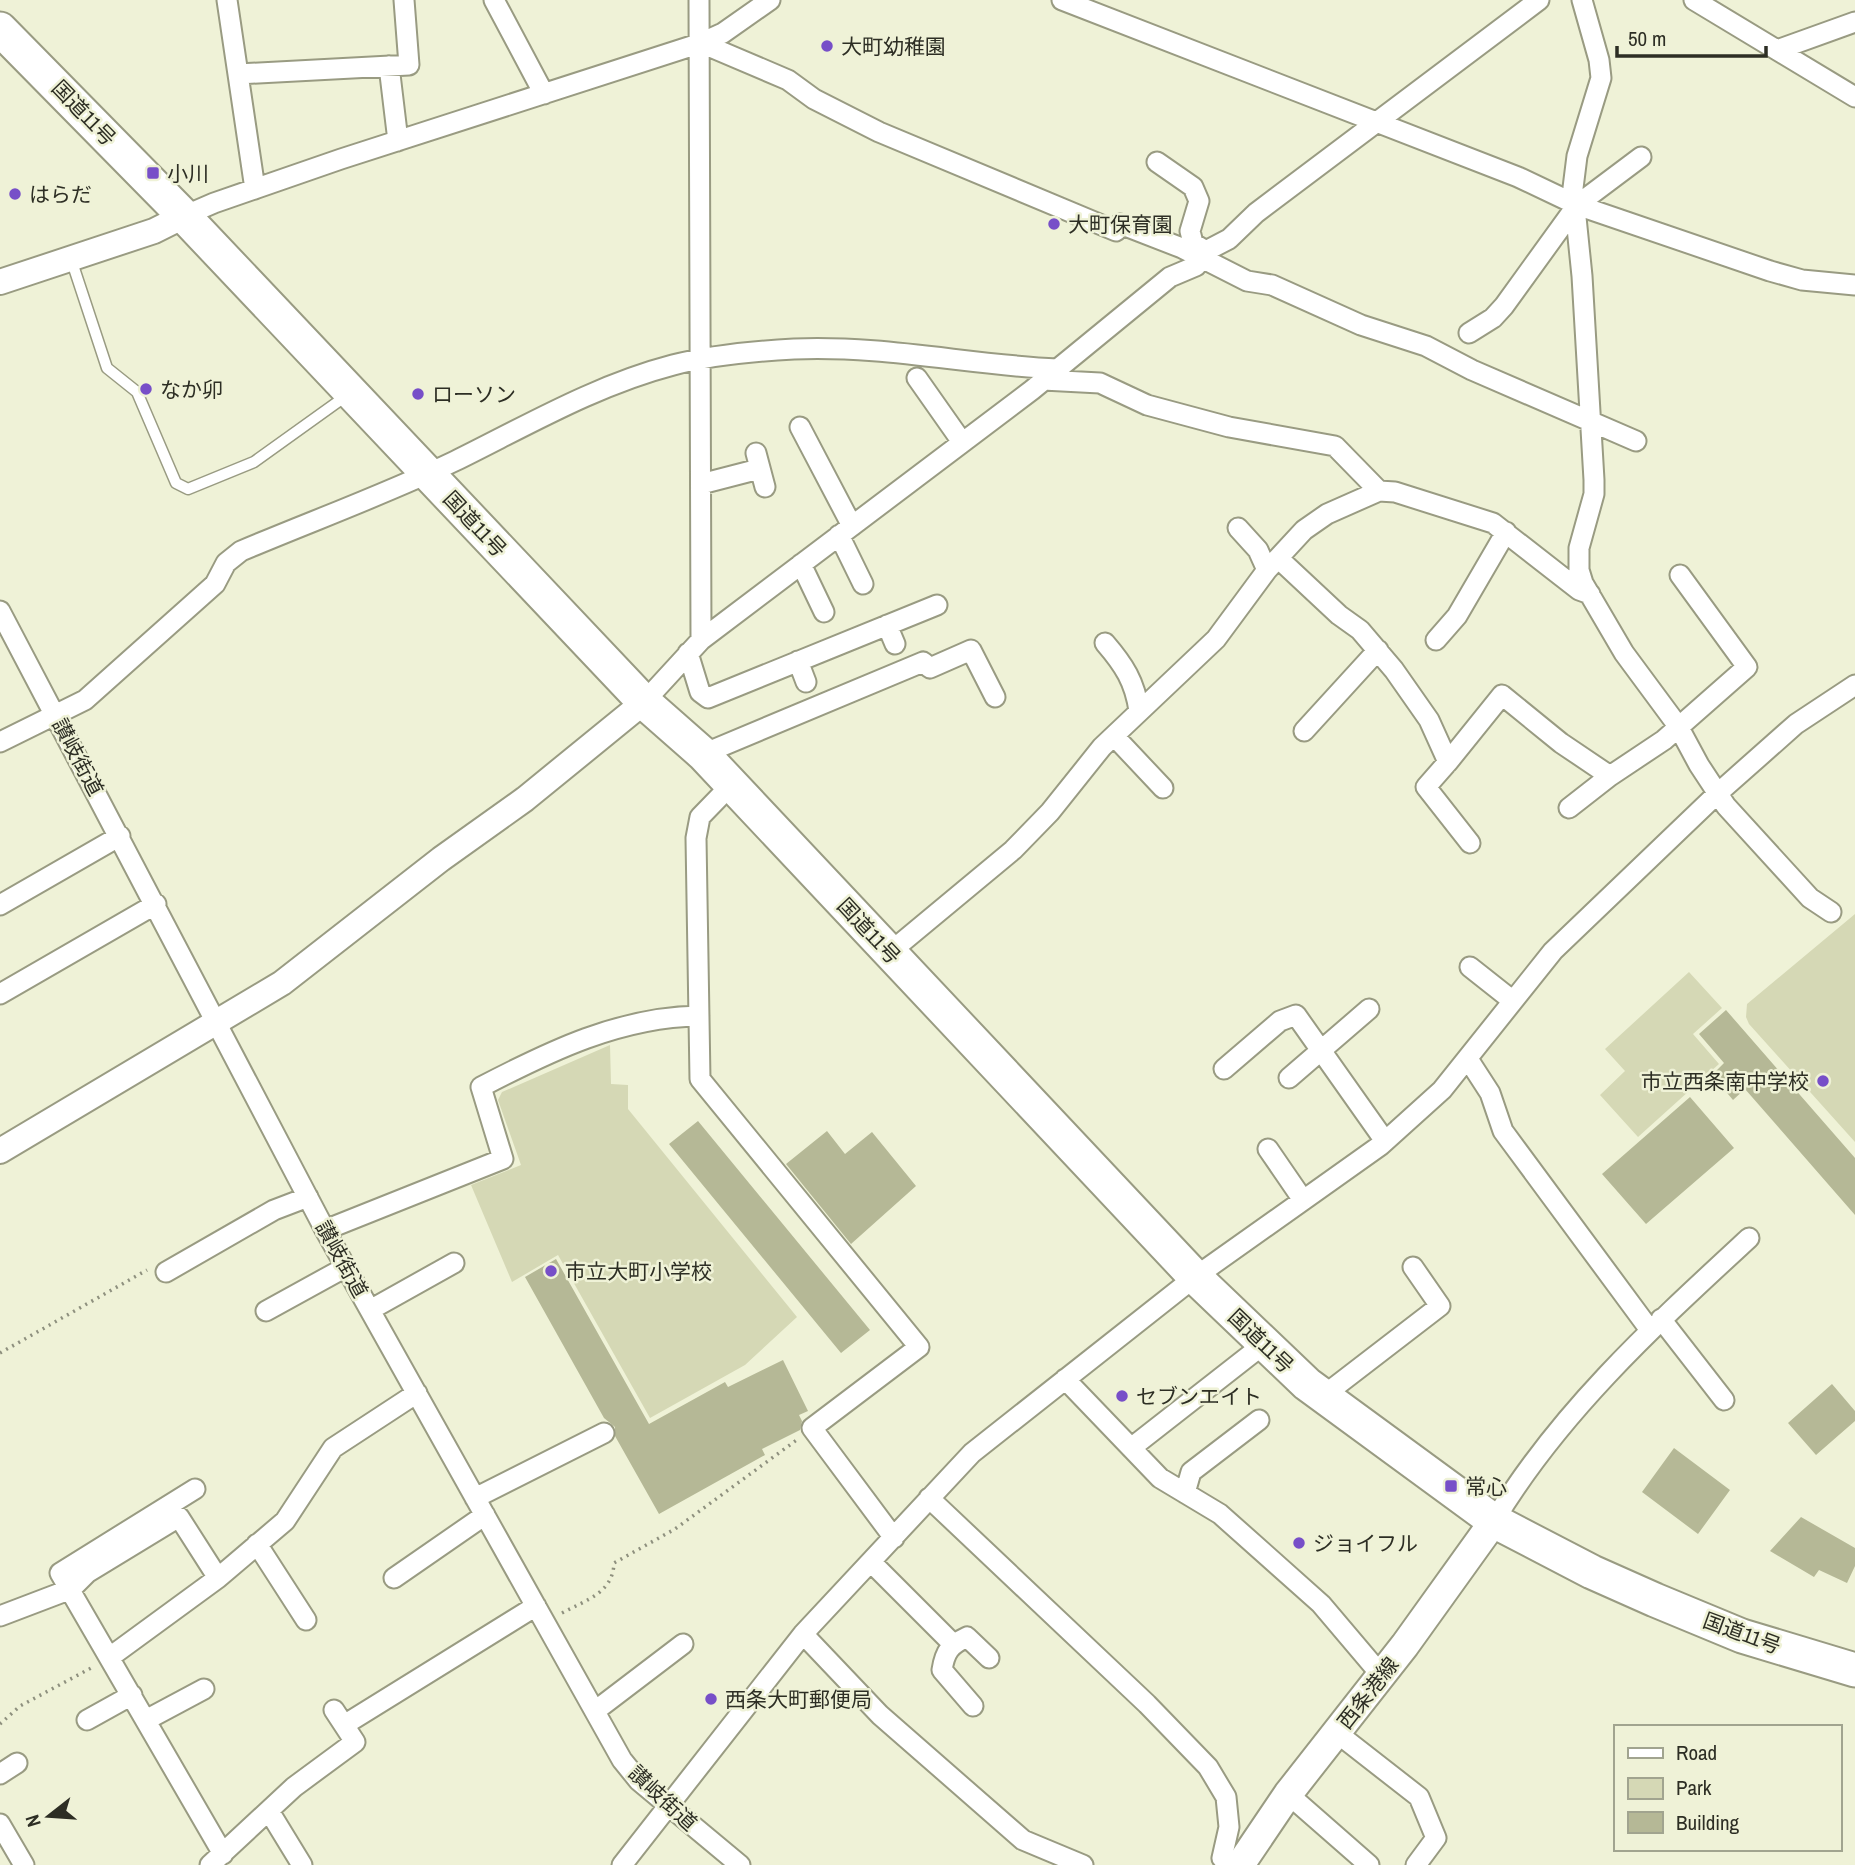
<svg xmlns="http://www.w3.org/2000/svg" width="1855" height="1865" viewBox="0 0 1855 1865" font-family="'Archivo Narrow','Noto Sans JP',sans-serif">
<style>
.green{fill:#d5d8b5}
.building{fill:#b5b896}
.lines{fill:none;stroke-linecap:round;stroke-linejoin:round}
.service-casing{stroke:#999b82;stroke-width:13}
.minor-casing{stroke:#999b82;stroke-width:23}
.tertiary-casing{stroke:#999b82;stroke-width:28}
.secondary-casing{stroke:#999b82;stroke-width:32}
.trunk-casing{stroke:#999b82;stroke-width:37}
.path{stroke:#8e907e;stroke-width:3.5;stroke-dasharray:2 5;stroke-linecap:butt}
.service{stroke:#fff;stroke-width:10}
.minor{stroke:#fff;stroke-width:19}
.tertiary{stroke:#fff;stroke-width:24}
.secondary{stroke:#fff;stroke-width:28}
.trunk{stroke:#fff;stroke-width:33}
.poi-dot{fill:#774fc8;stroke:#eff2d7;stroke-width:2.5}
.labels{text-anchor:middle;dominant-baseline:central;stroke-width:5;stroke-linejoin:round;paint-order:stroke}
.poi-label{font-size:21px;fill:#2d2e24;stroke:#eff2d7;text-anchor:start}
.street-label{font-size:21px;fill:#2d2e24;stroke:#eff2d7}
</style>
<rect width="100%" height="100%" fill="#eff2d7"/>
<!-- green -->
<path class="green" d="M 1855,914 L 1855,1142 L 1749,1024 L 1746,1017 L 1747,1004 Z
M 1689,972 L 1722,1008 L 1693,1034 L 1719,1064 L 1638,1137 L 1600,1095 L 1625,1071 L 1605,1049 Z
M 610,1045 L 611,1084 L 628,1085 L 628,1109 L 797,1317 L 745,1365 L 650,1418 L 558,1255 L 512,1282 L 471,1185 L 521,1165 L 498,1100 L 502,1092 Z"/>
<!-- building -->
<path class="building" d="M 1726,1010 L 1855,1158 L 1855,1215 L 1745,1089 L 1733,1100 L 1712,1075 L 1724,1063 L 1699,1034 Z
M 1690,1097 L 1734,1148 L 1646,1224 L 1602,1174 Z
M 698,1121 L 870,1330 L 841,1353 L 669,1144 Z
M 827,1131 L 845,1154 L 872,1132 L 916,1186 L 851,1244 L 786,1164 Z
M 556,1259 L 649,1424 L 725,1382 L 728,1387 L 783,1360 L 808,1411 L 799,1415 L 802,1421 L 800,1430 L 762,1449 L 765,1455 L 659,1514 L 615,1436 L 615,1427 L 604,1418 L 525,1277 Z
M 1832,1384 L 1855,1411 L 1855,1421 L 1816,1455 L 1788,1423 Z
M 1674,1448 L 1730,1490 L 1698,1534 L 1642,1492 Z
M 1801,1517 L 1855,1548 L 1855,1566 L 1847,1583 L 1819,1570 L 1814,1577 L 1770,1551 Z"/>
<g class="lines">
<!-- service casing -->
<g class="service-casing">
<path id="service" d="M 71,259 L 107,368 L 137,392 L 176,483 L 188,489 L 254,462 L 346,396"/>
</g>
<!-- minor casing -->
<g class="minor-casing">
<path id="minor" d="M 227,0 L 255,189
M 494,0 L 544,94
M 699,0 L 701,640
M 1062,0 L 1518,177 L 1577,205 L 1770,271 L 1802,280 L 1855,285
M 1582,0 L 1599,60 L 1601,78 L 1577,156 L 1573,188 L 1582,276 L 1594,480 L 1594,494 L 1579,548 L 1579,570 L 1583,583 L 1624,653 L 1678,726 L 1699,765 L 1726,806 L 1810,898 L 1831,912
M 1694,0 L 1855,97
M 701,43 L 788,80 L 814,99 L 879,132 L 1116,231 L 1120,224 L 1182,248 L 1247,281 L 1272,285 L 1361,325 L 1426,346 L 1472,370 L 1636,441
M 1780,49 L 1855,22
M 389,66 L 398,141
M 238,74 L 409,65 L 404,0
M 1157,162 L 1193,187 L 1199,201 L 1190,231 L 1193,243 L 1206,251
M 184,216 L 214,203 L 341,159 L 701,43 L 723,33 L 770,0
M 1469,333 L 1493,318 L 1504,306 L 1577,205 L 1641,157
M 917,378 L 962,442
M 1043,380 L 1100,383 L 1147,405 L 1229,427 L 1335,446 L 1379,491 L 1395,492 L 1493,523 L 1579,590 L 1590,594
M 800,427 L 852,526
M 756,453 L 765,487
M 701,484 L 759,469
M 1238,528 L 1258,550 L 1267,570
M 839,535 L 863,584
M 1278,558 L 1339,615 L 1360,630 L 1394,670 L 1429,720 L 1448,762 L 1426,787 L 1470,843
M 801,564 L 824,612
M 0,611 L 325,1230 L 622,1760 L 639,1781 L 740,1865
M 887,625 L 895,644
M 1436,640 L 1457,616 L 1506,532
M 1105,643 C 1124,665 1135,682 1139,711
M 688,653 L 700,692 L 708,698 L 937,605
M 798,661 L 806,682
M 644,702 L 701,640 L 1032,390 L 1170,277 L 1196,266 L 1206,251 L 1229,239 L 1256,213 L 1539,0
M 1304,731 L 1378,650
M 1114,736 L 1163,788
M 0,742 L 85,700 L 215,584 L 226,563 L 241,551 C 312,521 386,494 455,461 C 526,426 596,385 673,365 C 708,356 757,351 794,349 C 882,345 970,365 1057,369
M 703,754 L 923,662 L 930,668 L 971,650 L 995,697
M 1448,762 L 1502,695 L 1561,743 L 1610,776 L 1664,740 L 1747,667 L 1680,575
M 732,784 L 700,817 L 696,838 L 700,1079 L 919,1347 L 812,1428 L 894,1538
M 1569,808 L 1610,776
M 0,905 L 120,836
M 889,953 L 1013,850 L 1050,812 L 1102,747 L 1216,639 L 1267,570 L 1304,530 L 1327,514 L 1379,491
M 1470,967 L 1513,1001
M 0,994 L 156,904
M 1468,1059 L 1490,1093 L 1503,1131 L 1650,1330
M 1224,1069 L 1280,1021 L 1296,1015 L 1385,1141
M 1289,1078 L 1369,1009
M 1268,1149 L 1303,1200
M 325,1230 L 503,1159 L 481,1087 C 550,1051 620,1017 699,1016
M 166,1272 L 274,1210 L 308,1197
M 370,1310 L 454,1263
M 266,1311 L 346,1267
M 1661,1319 L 1724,1400
M 1065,1379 L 1160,1478 L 1220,1514 L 1321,1604 L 1382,1676
M 1323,1396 L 1440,1306 L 1413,1267
M 1131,1448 L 1264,1344
M 195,1489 L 60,1573 L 223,1854
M 1185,1493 L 1191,1472 L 1259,1420
M 475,1498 L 604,1433
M 929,1498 L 1147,1704 L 1208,1767 L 1226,1797 L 1229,1827 L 1222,1858 L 1233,1865
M 1494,1521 C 1560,1411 1656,1324 1749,1238
M 257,1544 L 306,1620
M 872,1563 L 953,1644
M 394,1578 L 485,1515
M 0,1616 L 71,1589 L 87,1573 L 179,1517 L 218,1578
M 803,1634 L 880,1715 L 1023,1840 L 1083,1865
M 110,1657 L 218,1578 L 285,1521 L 333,1448 L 417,1393
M 973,1706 L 942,1670 C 945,1651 950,1645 967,1637 L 989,1658
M 595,1711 L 683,1644
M 87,1720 L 132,1695
M 146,1720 L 204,1689
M 344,1725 L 536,1606
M 1337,1733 L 1419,1797 L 1436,1838 L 1416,1865
M 0,1774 L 17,1763
M 1288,1794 L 1369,1865
M 269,1811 L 302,1865
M 0,1824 L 24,1865
M 210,1865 L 294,1787 L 355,1742 L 334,1710
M 622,1865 L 803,1634 L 972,1453 L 1195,1277 L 1381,1145 L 1442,1090 L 1553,951 L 1717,794 L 1796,724 L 1855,685"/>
</g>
<!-- tertiary casing -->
<g class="tertiary-casing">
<path id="tertiary" d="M 0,282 L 154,231 L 184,216
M 0,1151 L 282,983 L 441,859 L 525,799 L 644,702"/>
</g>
<!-- secondary casing -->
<g class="secondary-casing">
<path id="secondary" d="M 1240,1865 L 1288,1794 L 1405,1645 L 1494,1521"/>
</g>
<!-- trunk casing -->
<g class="trunk-casing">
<path id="trunk" d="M 0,29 L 184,216 L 644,702 L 703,754 L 1195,1277 L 1307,1384 L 1494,1521 L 1592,1572 L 1655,1600 L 1742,1636 L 1855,1670"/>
</g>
<!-- path -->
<path class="path" d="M 0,1353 L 147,1270
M 562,1613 C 586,1600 613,1593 614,1563 L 675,1529 L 798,1439
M 0,1724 L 20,1706 L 93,1667"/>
<!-- service -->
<use href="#service" class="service"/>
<!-- minor -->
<use href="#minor" class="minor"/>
<!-- tertiary -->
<use href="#tertiary" class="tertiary"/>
<!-- secondary -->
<use href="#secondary" class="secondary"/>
<!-- trunk -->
<use href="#trunk" class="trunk"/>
</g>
<!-- markers -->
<g class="poi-dot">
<circle cx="827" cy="46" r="7"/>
<rect x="146" y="166" width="14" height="14" rx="3.5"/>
<circle cx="15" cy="194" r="7"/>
<circle cx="1054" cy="224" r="7"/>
<circle cx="146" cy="389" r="7"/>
<circle cx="418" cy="394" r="7"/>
<circle cx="1823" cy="1081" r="7"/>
<circle cx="551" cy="1271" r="7"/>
<circle cx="1122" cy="1396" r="7"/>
<rect x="1444" y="1479" width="14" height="14" rx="3.5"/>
<circle cx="1299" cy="1543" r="7"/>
<circle cx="711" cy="1699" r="7"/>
</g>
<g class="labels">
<!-- poi labels -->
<g class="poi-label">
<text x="841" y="46">大町幼稚園</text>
<text x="167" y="173">小川</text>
<text x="29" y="194">はらだ</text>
<text x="1068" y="224">大町保育園</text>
<text x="160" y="389">なか卯</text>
<text x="432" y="394">ローソン</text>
<text x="1809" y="1081" text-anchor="end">市立西条南中学校</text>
<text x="565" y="1271">市立大町小学校</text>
<text x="1136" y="1396">セブンエイト</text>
<text x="1465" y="1486">常心</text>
<text x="1313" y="1543">ジョイフル</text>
<text x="725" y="1699">西条大町郵便局</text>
</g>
<!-- street labels -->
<g class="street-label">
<text transform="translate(84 113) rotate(46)">国道11号</text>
<text transform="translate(475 524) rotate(47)">国道11号</text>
<text transform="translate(78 757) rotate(62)">讃岐街道</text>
<text transform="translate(869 931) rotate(47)">国道11号</text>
<text transform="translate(342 1259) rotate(61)">讃岐街道</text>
<text transform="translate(1261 1341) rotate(44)">国道11号</text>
<text transform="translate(1742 1633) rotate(20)">国道11号</text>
<text transform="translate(1368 1693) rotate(-52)">西条港線</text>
<text transform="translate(663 1798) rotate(43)">讃岐街道</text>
</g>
</g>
<!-- legend -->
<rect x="1614" y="1725" width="228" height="126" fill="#eff2d7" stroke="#a1a48f" stroke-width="2"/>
<rect x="1628" y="1748" width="35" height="10" fill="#ffffff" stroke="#a1a48f" stroke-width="2"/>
<text x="1676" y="1760" font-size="21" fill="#2d2e24">Road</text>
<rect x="1628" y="1778" width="35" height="21" fill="#d5d8b5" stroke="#a1a48f" stroke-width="2"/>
<text x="1676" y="1795" font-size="21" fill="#2d2e24">Park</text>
<rect x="1628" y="1812" width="35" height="21" fill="#b5b896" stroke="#a1a48f" stroke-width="2"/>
<text x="1676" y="1830" font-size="21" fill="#2d2e24">Building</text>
<!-- north arrow -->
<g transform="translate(49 1816) rotate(253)" stroke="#eff2d7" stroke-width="5" paint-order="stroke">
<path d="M0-5L12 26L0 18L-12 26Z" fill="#2d2e24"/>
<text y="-10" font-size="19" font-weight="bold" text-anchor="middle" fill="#2d2e24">N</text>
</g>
<!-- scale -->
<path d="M1617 46v10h149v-10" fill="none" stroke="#2d2e24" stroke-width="3.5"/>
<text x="1628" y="46" font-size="21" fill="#2d2e24" stroke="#eff2d7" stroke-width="5" paint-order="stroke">50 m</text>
</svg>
